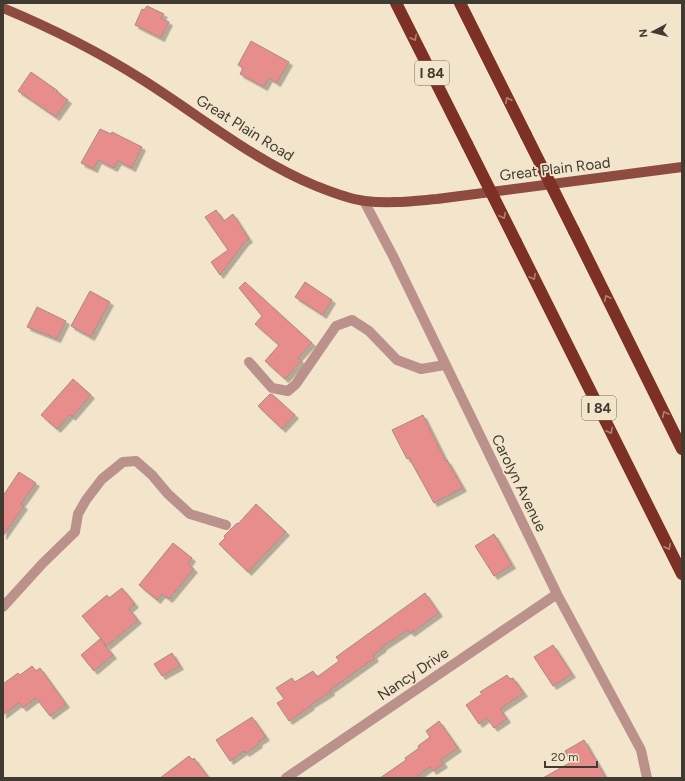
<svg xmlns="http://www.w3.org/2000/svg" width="685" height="781" viewBox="0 0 685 781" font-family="Figtree,sans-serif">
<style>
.building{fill:#e78d8c;stroke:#a88a89;filter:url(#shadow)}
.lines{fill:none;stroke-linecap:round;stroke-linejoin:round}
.minor{stroke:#ba928b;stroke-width:10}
.major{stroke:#8e4b40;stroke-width:10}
.highway{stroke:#7d3025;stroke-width:12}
.highway-bridge{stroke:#7d3025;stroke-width:12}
.oneway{stroke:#b28170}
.labels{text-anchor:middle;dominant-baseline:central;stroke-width:3.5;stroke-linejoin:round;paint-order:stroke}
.shield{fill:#f3e5cc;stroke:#766d5f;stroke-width:1}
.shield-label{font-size:14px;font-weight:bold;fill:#403a30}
.street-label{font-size:15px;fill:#403a30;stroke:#f3e5cc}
</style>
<defs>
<filter id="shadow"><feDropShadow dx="3.5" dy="3.5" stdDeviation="0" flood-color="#0004"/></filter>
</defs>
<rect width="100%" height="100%" fill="#f3e5cc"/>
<!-- building -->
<path class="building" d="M 147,6 L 164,14 L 161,18 L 169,22 L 161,38 L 135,25 L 142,9 L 144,10 Z
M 251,41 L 289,62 L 277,83 L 269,78 L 264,87 L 240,74 L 243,68 L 238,65 Z
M 31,72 L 58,91 L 57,92 L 68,100 L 56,117 L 18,91 Z
M 100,129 L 111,134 L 112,132 L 142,147 L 132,168 L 118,161 L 114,168 L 98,160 L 94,169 L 81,163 Z
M 216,210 L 224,221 L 233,214 L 249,239 L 245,242 L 220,275 L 211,262 L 228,250 L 205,217 Z
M 245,282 L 312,343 L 298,358 L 302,361 L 285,379 L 265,361 L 279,345 L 255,324 L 262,316 L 239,288 Z
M 305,282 L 332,300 L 323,315 L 295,297 Z
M 90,291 L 110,302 L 91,337 L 71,326 Z
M 37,307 L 66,321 L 57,339 L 27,327 Z
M 73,379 L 91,395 L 72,417 L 70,415 L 57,429 L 41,415 Z
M 270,394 L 273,395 L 295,415 L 282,429 L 258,406 Z
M 423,415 L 446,461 L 447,460 L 463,488 L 434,503 L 409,458 L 407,459 L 392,430 Z
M 19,472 L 36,483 L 21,504 L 24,506 L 3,536 L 3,496 Z
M 256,504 L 286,532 L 248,572 L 219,544 L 225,538 L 224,536 L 237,523 L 238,524 Z
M 494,534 L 512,565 L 494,576 L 475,546 Z
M 173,543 L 192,558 L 188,564 L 194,569 L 169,599 L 162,594 L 157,600 L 139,585 Z
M 122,588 L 135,604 L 129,609 L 138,620 L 107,646 L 82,616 L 107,595 L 109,598 Z
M 425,593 L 439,613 L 411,633 L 408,630 L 382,647 L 383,648 L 373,655 L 375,658 L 330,690 L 331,692 L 310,705 L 311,706 L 289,721 L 277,703 L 284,699 L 276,688 L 292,678 L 295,682 L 313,671 L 317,677 L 339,661 L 336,657 Z
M 100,639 L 113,655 L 94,671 L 81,655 Z
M 553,645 L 572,674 L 553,686 L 534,657 Z
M 172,653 L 180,666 L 162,676 L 154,664 Z
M 32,666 L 36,671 L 40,668 L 66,704 L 50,716 L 36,698 L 23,708 L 19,703 L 3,715 L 3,684 L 18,673 L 20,675 Z
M 507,675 L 510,679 L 513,678 L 524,693 L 500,709 L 507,719 L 494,728 L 487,718 L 479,724 L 466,705 L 482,694 L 480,692 Z
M 252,717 L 266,737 L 258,742 L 259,744 L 246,753 L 244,751 L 230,761 L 216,740 Z
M 439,721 L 458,748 L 441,760 L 444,764 L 433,771 L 430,767 L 415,778 L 380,778 L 406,760 L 405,758 L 419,748 L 418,746 L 430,737 L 426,731 Z
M 584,740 L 606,778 L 543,778 L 571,762 L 565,751 Z
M 189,756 L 193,760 L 194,758 L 209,778 L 160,778 Z"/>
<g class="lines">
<!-- minor -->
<path class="minor" d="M 364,201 L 393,256 L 557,594 L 641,750 L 647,778
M 249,362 L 272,388 L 288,391 L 296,384 L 336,326 L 352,320 L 369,331 L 397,360 L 421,369 L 445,365
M 3,607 L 43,563 L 75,532 L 78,514 L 86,500 L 102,479 L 123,462 L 136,461 L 152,475 L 168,494 L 190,514 L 226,525
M 286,778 L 557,594"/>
<!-- major -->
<path class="major" d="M 3,8 C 51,28 99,52 143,80 C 200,116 253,160 316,186 C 331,192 348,199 365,201 C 389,204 413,201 437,199 L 682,167"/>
<!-- highway -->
<path class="highway" d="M 396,3 L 467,144
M 460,3 L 526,135
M 574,231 L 682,449
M 516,242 L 682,574"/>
<!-- highway-bridge -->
<path class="highway-bridge" d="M 526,135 L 574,231
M 467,144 L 516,242"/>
</g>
<!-- one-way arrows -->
<defs><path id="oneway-chevron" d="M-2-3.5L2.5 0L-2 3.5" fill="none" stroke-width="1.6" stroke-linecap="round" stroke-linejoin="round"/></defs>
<g class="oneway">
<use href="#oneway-chevron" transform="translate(414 38) rotate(63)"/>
<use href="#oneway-chevron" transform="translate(508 100) rotate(-117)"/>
<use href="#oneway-chevron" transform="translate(503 216) rotate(63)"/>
<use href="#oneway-chevron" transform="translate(533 277) rotate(63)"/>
<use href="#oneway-chevron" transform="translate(607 298) rotate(-116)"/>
<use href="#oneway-chevron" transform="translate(665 414) rotate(-116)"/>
<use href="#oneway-chevron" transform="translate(610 431) rotate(63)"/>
<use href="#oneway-chevron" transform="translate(668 547) rotate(63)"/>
</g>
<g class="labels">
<!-- shield labels -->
<g class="shield">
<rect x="415" y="61" width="34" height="24" rx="3"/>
<rect x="582" y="396" width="34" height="24" rx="3"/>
</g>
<g class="shield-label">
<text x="432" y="73">I 84</text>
<text x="599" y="408">I 84</text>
</g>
<!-- street labels -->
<g class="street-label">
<text transform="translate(245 128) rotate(32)">Great Plain Road</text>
<text transform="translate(555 169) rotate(-7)">Great Plain Road</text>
<text transform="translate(519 483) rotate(64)">Carolyn Avenue</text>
<text transform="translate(413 674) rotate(-34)">Nancy Drive</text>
</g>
</g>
<!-- border -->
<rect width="685" height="781" fill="none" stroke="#403a30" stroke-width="8"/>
<!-- north arrow -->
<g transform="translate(653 32) rotate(263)" stroke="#f3e5cc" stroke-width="3" paint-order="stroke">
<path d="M0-3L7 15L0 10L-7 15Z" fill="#403a30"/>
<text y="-6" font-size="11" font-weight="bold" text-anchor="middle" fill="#403a30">N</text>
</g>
<!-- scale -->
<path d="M545 761v6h52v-6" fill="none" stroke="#403a30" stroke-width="2"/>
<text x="551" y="761" font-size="12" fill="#403a30" stroke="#f3e5cc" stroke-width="3" paint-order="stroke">20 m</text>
</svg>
